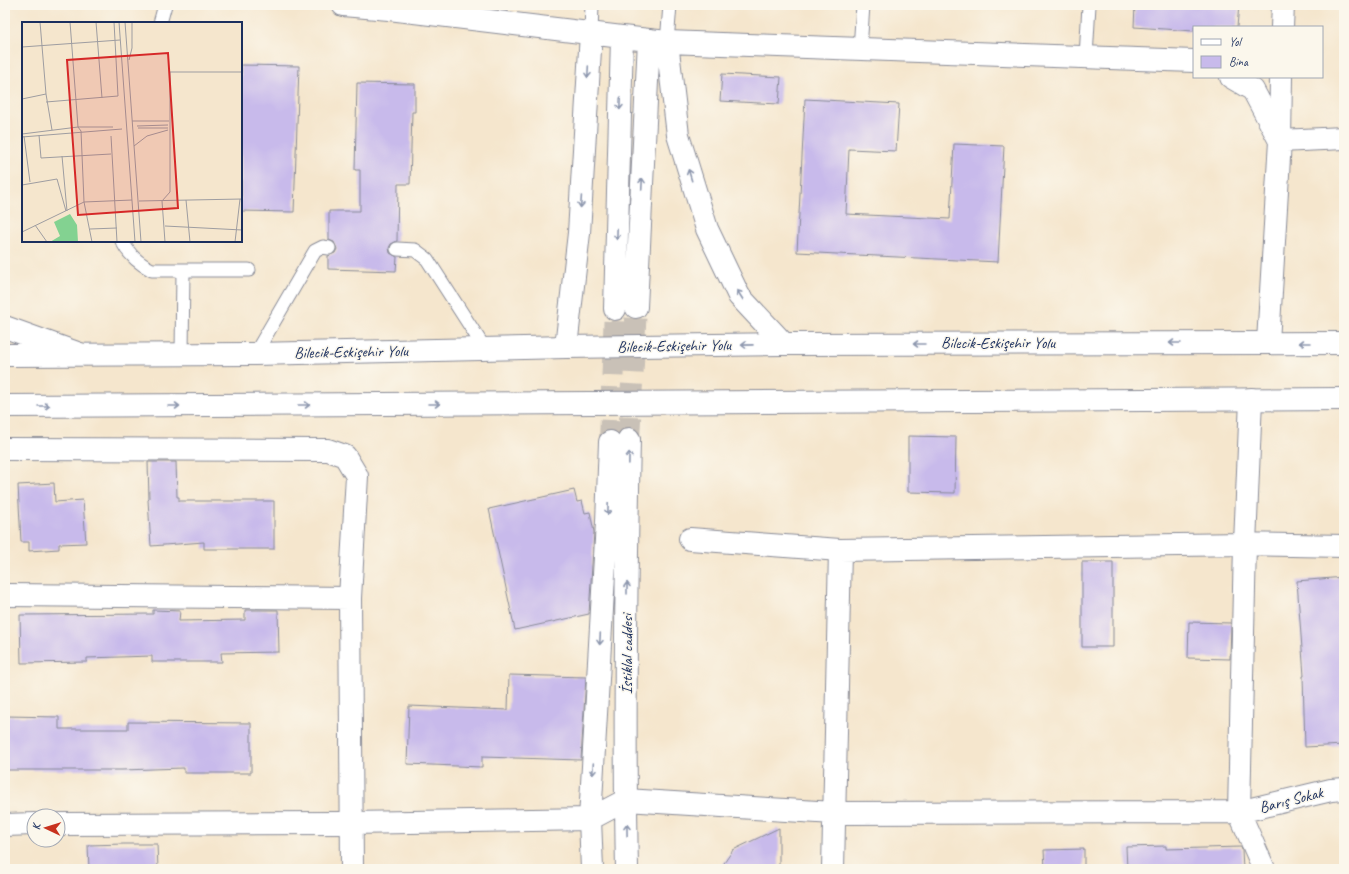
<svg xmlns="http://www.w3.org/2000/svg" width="1349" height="874" viewBox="0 0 1349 874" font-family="Caveat,sans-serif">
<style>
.building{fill:#c8baeb}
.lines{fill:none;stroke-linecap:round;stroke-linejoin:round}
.street-tunnel{stroke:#c9c1b7;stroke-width:22;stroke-dasharray:22 11;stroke-linecap:butt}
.lane-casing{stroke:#888a96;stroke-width:15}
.street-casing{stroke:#888a96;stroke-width:24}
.secondary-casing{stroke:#888a96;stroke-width:24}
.primary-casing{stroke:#888a96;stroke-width:24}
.lane{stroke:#fff;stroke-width:13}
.street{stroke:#fff;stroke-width:22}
.secondary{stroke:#fff;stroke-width:22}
.primary{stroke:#fff;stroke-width:22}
.oneway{stroke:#8d97ae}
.labels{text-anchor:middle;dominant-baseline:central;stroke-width:3;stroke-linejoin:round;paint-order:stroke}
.street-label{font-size:16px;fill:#1b2f5e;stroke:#fbf7ec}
.inset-road{fill:none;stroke:#9e9da1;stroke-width:1}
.view{fill:#d62828;fill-opacity:0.15;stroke:#d62828;stroke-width:2}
.inset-edge{fill:none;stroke:#1b2f5e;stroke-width:2}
</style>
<rect width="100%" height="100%" fill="#fbf7ec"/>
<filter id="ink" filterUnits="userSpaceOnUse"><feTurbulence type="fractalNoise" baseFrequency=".025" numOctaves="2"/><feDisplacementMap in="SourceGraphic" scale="8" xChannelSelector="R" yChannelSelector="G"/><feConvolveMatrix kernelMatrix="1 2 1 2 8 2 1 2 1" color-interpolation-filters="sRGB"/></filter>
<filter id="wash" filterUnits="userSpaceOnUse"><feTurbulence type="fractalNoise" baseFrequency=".012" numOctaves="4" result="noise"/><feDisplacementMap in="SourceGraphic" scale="16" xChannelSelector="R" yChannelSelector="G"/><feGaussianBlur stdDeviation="0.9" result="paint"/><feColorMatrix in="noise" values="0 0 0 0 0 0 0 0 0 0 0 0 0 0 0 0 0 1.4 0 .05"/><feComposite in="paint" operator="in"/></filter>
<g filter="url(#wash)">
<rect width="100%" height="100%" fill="#f5e6cd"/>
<g id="blocks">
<!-- building -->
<path class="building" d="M 1135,5 L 1239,5 L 1237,27 L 1194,27 L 1194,31 L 1134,27 Z
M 241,65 L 299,66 L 294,212 L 241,211 Z
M 722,74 L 781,77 L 779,104 L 720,101 Z
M 357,83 L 415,84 L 415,112 L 412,112 L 410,184 L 398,184 L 397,241 L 391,244 L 389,248 L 390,253 L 397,257 L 396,271 L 328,269 L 328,256 L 335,253 L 337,249 L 334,242 L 329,240 L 329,211 L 360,211 L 360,170 L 355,170 Z
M 805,99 L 899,104 L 896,151 L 849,149 L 846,214 L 950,219 L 954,144 L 1004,146 L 998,262 L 797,252 Z
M 908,436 L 956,437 L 955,493 L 908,492 Z
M 148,462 L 176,462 L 177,497 L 179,497 L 179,501 L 274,501 L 274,549 L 204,549 L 204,542 L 151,546 L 148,500 L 149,499 Z
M 54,483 L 55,502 L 83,500 L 86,543 L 59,544 L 59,549 L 29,551 L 29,542 L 21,542 L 18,485 Z
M 574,490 L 577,502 L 582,501 L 585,513 L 590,512 L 594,532 L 589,614 L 515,630 L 489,509 Z
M 1082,562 L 1113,562 L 1113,647 L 1082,647 Z
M 1344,577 L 1344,745 L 1305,747 L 1303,676 L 1304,676 L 1297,581 Z
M 153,610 L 180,611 L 179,621 L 245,620 L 245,610 L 278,610 L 279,652 L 221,653 L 222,662 L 152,662 L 152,656 L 87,658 L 87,662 L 21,663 L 20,615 L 153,614 Z
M 1189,622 L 1231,623 L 1230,659 L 1188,658 Z
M 509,675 L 586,677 L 581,760 L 482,757 L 482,767 L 407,764 L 409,706 L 508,710 Z
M 5,716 L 59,717 L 59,729 L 128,729 L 128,722 L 251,723 L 251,773 L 184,773 L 184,768 L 122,770 L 5,770 Z
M 779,828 L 779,869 L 720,869 L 733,850 Z
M 124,844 L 157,844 L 158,869 L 89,869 L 88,845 Z
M 1166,846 L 1166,849 L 1241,847 L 1242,850 L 1243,869 L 1127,869 L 1126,847 Z
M 1084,849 L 1084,869 L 1045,869 L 1044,850 Z"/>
</g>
</g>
<g filter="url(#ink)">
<use href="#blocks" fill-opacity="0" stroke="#888a96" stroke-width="1"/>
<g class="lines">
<!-- street-tunnel -->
<path class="street-tunnel" d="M 629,439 L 636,307
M 610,442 L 615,309"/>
<!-- lane casing -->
<g class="lane-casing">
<path id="lane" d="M 160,23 L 165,5
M 591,33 L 592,5
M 667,42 L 670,5
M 860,49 L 863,5
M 1086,57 L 1089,5
M 122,241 C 129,255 138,263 152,270 L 249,270
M 397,249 L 415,250 L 427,259 L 485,349
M 182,354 L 183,270
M 255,354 L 315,251 L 323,247 L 329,248"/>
</g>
<!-- street casing -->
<g class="street-casing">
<path id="street" d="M 343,5 L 389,9 L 622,37 L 667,42 L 1194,61
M 1282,27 L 1283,5
M 667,42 L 678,135 L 707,229 L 739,296 L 784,344
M 1231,77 L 1253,90 L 1280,141 L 1344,138
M 636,307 L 649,40
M 615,309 L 622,37
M 5,327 L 80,354
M 1268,342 L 1280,141 L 1281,77
M 566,347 L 579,233 L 591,33
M 1251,399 L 1245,544 L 1239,812 L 1264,869
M 5,449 L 328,450 L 345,456 L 357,476 L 350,598 L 352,869
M 690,539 L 840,550 L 1245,544 L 1344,546
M 5,595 L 350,598
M 626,800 L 834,813 L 1239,812 L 1331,790 L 1344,789
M 833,869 L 840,550"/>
</g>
<!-- secondary casing -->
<g class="secondary-casing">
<path id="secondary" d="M 58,824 L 351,823 L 590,819 L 626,800
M 5,825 L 34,824
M 592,869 L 590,819 L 607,522 L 610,442
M 627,869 C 624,726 626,582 629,439"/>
</g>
<!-- primary casing -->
<g class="primary-casing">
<path id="primary" d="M 5,355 L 255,354 L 566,347 L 784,344 L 1344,343
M 5,406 L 1344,399"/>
</g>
<!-- lane -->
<use href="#lane" class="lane"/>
<!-- street -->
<use href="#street" class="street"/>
<!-- secondary -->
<use href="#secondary" class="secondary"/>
<!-- primary -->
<use href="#primary" class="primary"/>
</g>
<!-- one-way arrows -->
<defs><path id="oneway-shaft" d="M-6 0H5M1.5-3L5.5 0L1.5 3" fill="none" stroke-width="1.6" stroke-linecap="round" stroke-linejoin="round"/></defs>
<g class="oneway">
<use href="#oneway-shaft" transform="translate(588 72) rotate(93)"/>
<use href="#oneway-shaft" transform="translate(620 104) rotate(92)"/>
<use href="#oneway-shaft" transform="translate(690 175) rotate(-107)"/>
<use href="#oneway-shaft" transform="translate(642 184) rotate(-87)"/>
<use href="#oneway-shaft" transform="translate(581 202) rotate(94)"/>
<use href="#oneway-shaft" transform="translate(617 234) rotate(92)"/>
<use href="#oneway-shaft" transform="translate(740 295) rotate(-123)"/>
<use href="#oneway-shaft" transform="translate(1175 343) rotate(180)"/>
<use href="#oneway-shaft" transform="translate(1305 343) rotate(-180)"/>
<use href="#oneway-shaft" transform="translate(919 344) rotate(180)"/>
<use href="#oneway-shaft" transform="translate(747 345) rotate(179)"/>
<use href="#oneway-shaft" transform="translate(434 404)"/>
<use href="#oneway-shaft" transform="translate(304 405)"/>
<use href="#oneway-shaft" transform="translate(44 406)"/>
<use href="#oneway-shaft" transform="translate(174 406)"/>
<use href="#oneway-shaft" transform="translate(629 458) rotate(-89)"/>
<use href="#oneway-shaft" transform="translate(608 509) rotate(92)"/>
<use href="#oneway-shaft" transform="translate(627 588) rotate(-90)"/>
<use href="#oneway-shaft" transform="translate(600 639) rotate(93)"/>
<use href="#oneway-shaft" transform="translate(593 769) rotate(93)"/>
<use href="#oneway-shaft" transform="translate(627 830) rotate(-91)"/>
</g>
</g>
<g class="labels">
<!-- street labels -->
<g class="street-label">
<text x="998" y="343">Bilecik-Eskişehir Yolu</text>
<text transform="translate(674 346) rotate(-1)">Bilecik-Eskişehir Yolu</text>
<text transform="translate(351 352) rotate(-1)">Bilecik-Eskişehir Yolu</text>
<text transform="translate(627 654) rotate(-90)">İstiklal caddesi</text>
<text transform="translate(1291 800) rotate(-14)">Barış Sokak</text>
</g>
</g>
<!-- overview -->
<g transform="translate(22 22)">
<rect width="220" height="220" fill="#f5e6cd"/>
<path d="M 48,192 L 55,203 L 56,220 L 28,220 L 38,214 L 32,200 Z" fill="#83d291"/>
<path class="inset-road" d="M 18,0 L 24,72M 48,0 L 56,105 L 59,109 L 62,180 L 70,220M 74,0 L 80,76M 97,0 L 113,220M 103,0 L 119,220M 0,25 L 98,18M 107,38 L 110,26 L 110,0M 0,77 L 24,72 L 30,108M 24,80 L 96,74 L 92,0M 110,99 L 147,99M 115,104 L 146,103M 116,106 L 146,106M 0,112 L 56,105 L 91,105M 17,113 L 19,136 L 89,132M 2,114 L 8,160M 89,114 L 95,220M 0,115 L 100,107M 112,124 L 125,114 L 146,108M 40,134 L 45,189M 0,163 L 35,157 L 44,189M 164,178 L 168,220M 117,179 L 220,177M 13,203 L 25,220M 143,204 L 220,208M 68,207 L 95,206M 0,210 L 62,180 L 110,178M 143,220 L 140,179 L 148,170 L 148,50 L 220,50M 213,220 L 218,177"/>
<path class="view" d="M 146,31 L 156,186 L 56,193 L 45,38 Z"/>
<rect width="220" height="220" class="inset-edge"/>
</g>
<!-- margin -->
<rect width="1349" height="874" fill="none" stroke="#fbf7ec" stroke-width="20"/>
<!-- legend -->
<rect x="1193" y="26" width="130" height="52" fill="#fbf7ec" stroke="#a1a7b3"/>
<rect x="1201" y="39" width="20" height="6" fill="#ffffff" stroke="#a1a7b3"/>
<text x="1229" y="46" font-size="12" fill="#1b2f5e">Yol</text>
<rect x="1201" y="56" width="20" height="12" fill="#c8baeb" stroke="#a1a7b3"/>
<text x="1229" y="66" font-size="12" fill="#1b2f5e">Bina</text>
<!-- north arrow -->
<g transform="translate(46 828) rotate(274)"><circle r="19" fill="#fbf7ec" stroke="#a1a7b3"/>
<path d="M0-3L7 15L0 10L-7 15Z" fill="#c8321e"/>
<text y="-6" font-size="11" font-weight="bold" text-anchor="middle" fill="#1b2f5e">K</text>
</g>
</svg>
